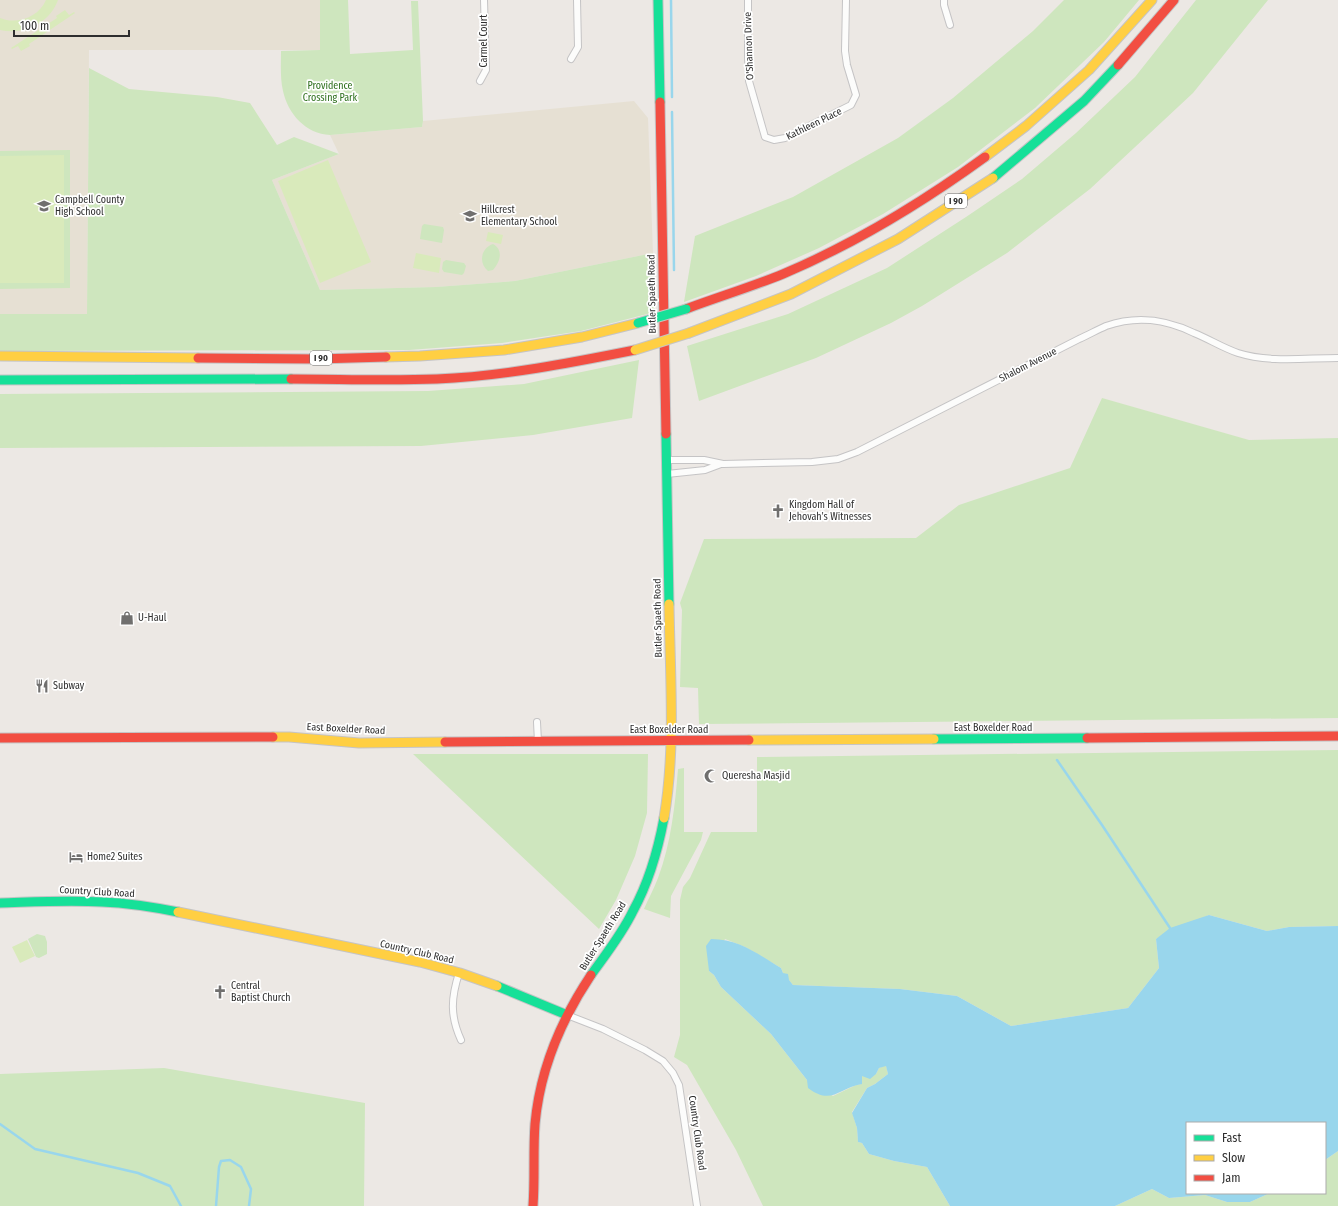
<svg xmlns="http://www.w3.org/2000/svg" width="1338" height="1206" viewBox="0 0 1338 1206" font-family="'Fira Sans Condensed',sans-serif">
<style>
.education{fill:#e6e0d3}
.green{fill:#cee6be}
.pitch{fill:#d9eabb}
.water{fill:#99d6ec}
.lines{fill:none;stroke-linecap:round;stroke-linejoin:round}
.stream{stroke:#99d6ec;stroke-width:2.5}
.street-casing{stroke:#c5c4c5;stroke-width:8}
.fast-casing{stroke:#c5c4c5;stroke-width:11}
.slow-casing{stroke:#c5c4c5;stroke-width:11}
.jam-casing{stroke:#c5c4c5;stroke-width:11}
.street{stroke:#fcfcfb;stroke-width:6}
.fast{stroke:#16e098;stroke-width:9}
.slow{stroke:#ffcf43;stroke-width:9}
.jam{stroke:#f24e42;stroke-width:9}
.fast-bridge-casing{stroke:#c6c5c4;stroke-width:11;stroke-linecap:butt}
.slow-bridge-casing{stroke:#c6c5c4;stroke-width:11;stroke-linecap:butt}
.fast-bridge{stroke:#16e098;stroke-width:9}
.slow-bridge{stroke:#ffcf43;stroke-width:9}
.labels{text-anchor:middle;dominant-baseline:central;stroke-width:3.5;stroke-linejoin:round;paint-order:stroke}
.shield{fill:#fff;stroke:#6d6d6d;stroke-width:1}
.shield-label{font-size:9px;font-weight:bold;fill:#2e2e2e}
.street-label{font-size:10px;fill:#2e2e2e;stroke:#fff}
.park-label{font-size:10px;fill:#2c6e1b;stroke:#fff}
.poi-label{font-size:10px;fill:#2e2e2e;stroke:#fff;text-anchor:start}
</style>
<rect width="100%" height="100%" fill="#ece8e4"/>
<!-- education -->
<path class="education" d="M 0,0 L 320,0 L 320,50 L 89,50 L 87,314 L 0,314 Z
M 634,101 L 648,118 L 653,253 L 515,281 L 436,287 L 320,290 L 272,180 L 339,154 L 330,135 L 422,127 L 423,121 Z"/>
<!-- green -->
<path class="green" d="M 320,0 L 348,0 L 350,54 L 413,50 L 411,1 L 418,1 L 423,121 L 422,127 L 330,135 C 306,134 288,114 283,91 C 280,78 281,64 281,51 L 320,50 Z
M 1064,0 L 1139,0 L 1104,42 L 1035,108 L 958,167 L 883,214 L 819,248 L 756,276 L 684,302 L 695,236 L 793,197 L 898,138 L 953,98 L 1033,31 Z
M 1196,0 L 1268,0 L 1193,93 L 1090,189 L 1007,253 L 922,306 L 891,323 L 816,358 L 699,401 L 687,346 L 788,314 L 887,268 L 966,217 L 1022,179 L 1076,133 L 1135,77 Z
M 89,68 L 129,89 L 217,97 L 250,103 L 277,145 L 294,137 L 339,154 L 272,180 L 320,290 L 436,287 L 515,281 L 653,253 L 655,312 L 581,331 L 502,343 L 409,350 L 0,351 L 0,314 L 87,314 Z
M 70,150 L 70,288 L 0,289 L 0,151 Z
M 424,224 L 443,227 L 444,230 L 442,243 L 420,239 L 422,226 Z
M 493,244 C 504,250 500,262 493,270 L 488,271 C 478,263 481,248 493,244 Z
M 446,260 L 464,263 L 466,266 L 464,273 L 462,275 L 444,272 L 442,269 L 443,262 Z
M 639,360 L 632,418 L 533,435 L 421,446 L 0,448 L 0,394 L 428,391 L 524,384 Z
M 1102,398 L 1249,440 L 1338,438 L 1338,718 L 699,724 L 698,688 L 680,687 L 682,610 L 680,603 L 704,539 L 916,538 L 959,505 L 1070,468 Z
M 1338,750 L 1338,926 L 1289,927 L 1267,931 L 1209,915 L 1156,939 L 1159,968 L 1128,1008 L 1011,1026 L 957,996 L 900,989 L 793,985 L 783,973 L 781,968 L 745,947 L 725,939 L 709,971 L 714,975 L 721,987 L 771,1034 L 807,1080 L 833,1096 L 856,1085 L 861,1084 L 862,1076 L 876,1074 L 879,1068 L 886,1065 L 888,1074 L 875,1084 L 867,1088 L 852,1112 L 857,1128 L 858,1142 L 862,1143 L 869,1154 L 894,1161 L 927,1167 L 950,1206 L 763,1206 L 736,1150 L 687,1065 L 674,1057 L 680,1035 L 680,900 L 683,887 L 690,878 L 711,832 L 757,832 L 757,757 Z
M 413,754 L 648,754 L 647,813 L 635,856 L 616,900 L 599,929 Z
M 684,768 L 684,832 L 703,832 L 701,840 L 671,896 L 670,918 L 644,909 C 648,899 654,889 658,878 C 671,843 675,806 678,769 Z
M 37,934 L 45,936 L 47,942 L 47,954 L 39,958 L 36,957 L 28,939 Z
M 164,1068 L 365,1103 L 364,1206 L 0,1206 L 0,1074 Z
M 1338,1151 L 1338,1206 L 1115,1206 L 1152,1189 L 1169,1198 L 1205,1195 L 1227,1202 L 1250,1202 L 1270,1193 L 1325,1193 L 1325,1160 Z"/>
<!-- pitch -->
<path class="pitch" d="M 46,0 L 58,0 C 49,24 24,35 0,30 L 0,18 C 17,25 39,17 46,0 Z
M 65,10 L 69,15 L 74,12 L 75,13 L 29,44 L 30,46 L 21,51 L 18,46 L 12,49 L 11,48 L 57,18 L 56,16 Z
M 64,155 L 64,283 L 0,283 L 0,156 Z
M 328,160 L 371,262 L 320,283 L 278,181 Z
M 488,232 L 503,235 L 501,244 L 486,241 Z
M 416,253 L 441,258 L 439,273 L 413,268 Z
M 27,940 L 35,956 L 20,963 L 12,947 Z"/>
<!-- water -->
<path class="water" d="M 1209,915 L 1267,931 L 1289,927 L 1338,926 L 1338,1151 L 1325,1160 L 1325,1123 L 1187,1123 L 1187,1193 L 1270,1193 L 1250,1202 L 1227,1202 L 1205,1195 L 1169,1198 L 1152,1189 L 1115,1206 L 950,1206 L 927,1167 L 894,1161 L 869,1154 L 862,1143 L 858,1142 L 857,1128 L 852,1113 L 867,1088 L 875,1084 L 888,1074 L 886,1066 L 879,1068 L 876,1074 L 870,1079 L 862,1076 L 862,1084 C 838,1088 832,1106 808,1088 L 807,1080 L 771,1034 L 721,987 L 714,975 L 709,971 L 706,946 L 711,939 C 740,939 757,954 781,968 L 783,973 L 788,974 L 789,980 L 793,985 L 900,989 L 957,996 L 1011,1026 L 1128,1008 L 1159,968 L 1156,939 L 1170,928 Z"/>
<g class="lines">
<!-- stream -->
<path class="stream" d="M 671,0 L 672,97
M 672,112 L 674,270
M 1057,760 L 1102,825 L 1170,928
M 0,1124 L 35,1149 L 138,1173 L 170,1186 L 181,1206
M 216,1206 L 219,1167 L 221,1161 L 230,1160 L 241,1167 L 251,1189 L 249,1206"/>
<!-- street casing -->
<g class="street-casing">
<path id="street" d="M 748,0 L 748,57 L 749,81 L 765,137 L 774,140 L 785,138 L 851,105 L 856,95 L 847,65 L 845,51 L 846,0
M 944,0 L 944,5 L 950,25
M 571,59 L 578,47 L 577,0
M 480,81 L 486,70 L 484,0
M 666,460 L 704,460 L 723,464 L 812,462 L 838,459 L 857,452 L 1079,339 C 1088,335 1097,330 1106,326 C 1137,315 1165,319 1194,333 C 1209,339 1223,348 1238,353 C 1270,363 1305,358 1338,358
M 667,474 L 705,470 L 721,464
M 537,722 L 538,742
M 459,973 C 451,998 450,1016 461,1040
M 567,1015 L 603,1029 L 645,1050 L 663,1061 L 673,1073 L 679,1085 L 697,1206"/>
</g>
<!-- fast casing -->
<g class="fast-casing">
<path id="fast" d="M 658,0 L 660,102
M 993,178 L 1084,101 L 1118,65
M 0,380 L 291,379
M 666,434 L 669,604
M 934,739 L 1087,738
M 0,903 C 34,902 68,900 102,902 C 127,903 153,907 178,912
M 591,975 C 606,954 622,934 633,911 C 649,882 658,850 664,818
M 497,986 L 567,1015"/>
</g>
<!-- slow casing -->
<g class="slow-casing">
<path id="slow" d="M 985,157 L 1026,126 L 1089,70 L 1152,0
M 689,333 L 791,294 L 898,239 L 993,178
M 0,356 L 198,358
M 386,357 L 420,356 L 504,350 L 582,337 L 638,323
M 273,737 L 289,737 L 359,743 L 445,742
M 749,740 L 934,739
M 664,818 C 676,748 670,675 669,604
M 178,912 L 420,962 L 460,973 L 497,986"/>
</g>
<!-- jam casing -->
<g class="jam-casing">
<path id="jam" d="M 1118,65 L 1174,0
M 660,102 L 666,434
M 686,309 C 718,297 751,287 783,274 C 854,244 923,202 985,157
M 198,358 L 318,359 L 386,357
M 291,379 C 339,379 388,381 437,379 C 504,376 570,363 635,350
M 0,738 L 273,737
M 1087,738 L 1338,736
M 445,742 L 749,740
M 533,1206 C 535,1179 533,1151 535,1124 C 540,1069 561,1020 591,975"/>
</g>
<!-- street -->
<use href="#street" class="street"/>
<!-- fast -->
<use href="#fast" class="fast"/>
<!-- slow -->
<use href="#slow" class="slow"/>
<!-- jam -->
<use href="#jam" class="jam"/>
<!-- fast-bridge casing -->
<g class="fast-bridge-casing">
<path id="fast-bridge" d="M 638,323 L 686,309"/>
</g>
<!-- slow-bridge casing -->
<g class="slow-bridge-casing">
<path id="slow-bridge" d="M 635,350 L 689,333"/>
</g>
<!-- fast-bridge -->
<use href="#fast-bridge" class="fast-bridge"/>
<!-- slow-bridge -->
<use href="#slow-bridge" class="slow-bridge"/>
</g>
<!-- icons -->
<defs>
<g id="school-bare" transform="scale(1.08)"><path d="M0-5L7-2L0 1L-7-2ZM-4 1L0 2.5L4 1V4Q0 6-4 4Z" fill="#706f6e" stroke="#fff" stroke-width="2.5" paint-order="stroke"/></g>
<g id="church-bare" transform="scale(1.08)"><path d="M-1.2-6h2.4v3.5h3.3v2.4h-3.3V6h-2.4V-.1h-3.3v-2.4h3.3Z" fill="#706f6e" stroke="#fff" stroke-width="2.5" paint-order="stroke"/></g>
<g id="shop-bare" transform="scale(1.08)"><path d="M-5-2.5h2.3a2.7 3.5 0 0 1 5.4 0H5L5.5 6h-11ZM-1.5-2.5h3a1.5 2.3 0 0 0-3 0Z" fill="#706f6e" stroke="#fff" stroke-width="2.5" paint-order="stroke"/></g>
<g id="restaurant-bare" transform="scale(1.08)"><path d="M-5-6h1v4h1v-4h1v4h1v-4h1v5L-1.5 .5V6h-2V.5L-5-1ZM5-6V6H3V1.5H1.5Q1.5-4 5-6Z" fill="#706f6e" stroke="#fff" stroke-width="2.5" paint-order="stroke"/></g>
<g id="mosque-bare" transform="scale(1.08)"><path d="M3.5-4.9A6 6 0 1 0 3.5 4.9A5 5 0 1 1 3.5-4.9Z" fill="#706f6e" stroke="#fff" stroke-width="2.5" paint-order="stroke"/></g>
<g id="hotel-bare" transform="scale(1.08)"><path d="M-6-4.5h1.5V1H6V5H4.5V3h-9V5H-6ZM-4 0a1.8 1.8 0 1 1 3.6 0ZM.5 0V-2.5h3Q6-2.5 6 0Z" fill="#706f6e" stroke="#fff" stroke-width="2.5" paint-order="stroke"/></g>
</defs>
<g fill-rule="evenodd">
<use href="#school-bare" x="44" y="206"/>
<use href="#school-bare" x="470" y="216"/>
<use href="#church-bare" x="778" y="511"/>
<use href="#shop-bare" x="127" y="618"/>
<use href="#restaurant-bare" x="42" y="686"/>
<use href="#mosque-bare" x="711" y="776"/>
<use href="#hotel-bare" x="76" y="857"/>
<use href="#church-bare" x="220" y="992"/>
</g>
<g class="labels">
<!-- shield labels -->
<g class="shield">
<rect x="945" y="194" width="22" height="14" rx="3"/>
<rect x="310" y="351" width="22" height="14" rx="3"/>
</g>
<g class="shield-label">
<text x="956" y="201">I 90</text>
<text x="321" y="358">I 90</text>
</g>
<!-- street labels -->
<g class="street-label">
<text transform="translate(484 41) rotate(-90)">Carmel Court</text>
<text transform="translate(749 46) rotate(-92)">O'Shannon Drive</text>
<text transform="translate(814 124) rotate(-26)">Kathleen Place</text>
<text transform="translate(652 294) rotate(-91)">Butler Spaeth Road</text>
<text transform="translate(1028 365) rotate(-27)">Shalom Avenue</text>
<text transform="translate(658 618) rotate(-91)">Butler Spaeth Road</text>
<text x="993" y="728">East Boxelder Road</text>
<text transform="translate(346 729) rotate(3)">East Boxelder Road</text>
<text x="669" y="730">East Boxelder Road</text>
<text transform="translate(97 892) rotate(3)">Country Club Road</text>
<text transform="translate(603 936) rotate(-58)">Butler Spaeth Road</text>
<text transform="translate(417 952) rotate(13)">Country Club Road</text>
<text transform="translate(697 1133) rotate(82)">Country Club Road</text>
</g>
<!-- park labels -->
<g class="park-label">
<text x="330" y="86">Providence<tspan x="330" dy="12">Crossing Park</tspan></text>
</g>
<!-- poi labels -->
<g class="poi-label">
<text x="55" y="200">Campbell County<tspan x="55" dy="12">High School</tspan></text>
<text x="481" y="210">Hillcrest<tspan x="481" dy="12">Elementary School</tspan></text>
<text x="789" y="505">Kingdom Hall of<tspan x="789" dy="12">Jehovah’s Witnesses</tspan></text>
<text x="138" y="618">U-Haul</text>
<text x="53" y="686">Subway</text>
<text x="722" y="776">Queresha Masjid</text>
<text x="87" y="857">Home2 Suites</text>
<text x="231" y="986">Central<tspan x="231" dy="12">Baptist Church</tspan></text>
</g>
</g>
<!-- legend -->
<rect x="1186" y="1122" width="140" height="72" fill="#ffffff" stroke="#ababab"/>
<rect x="1194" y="1135" width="20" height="6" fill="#16e098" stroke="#ababab"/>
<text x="1222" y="1142" font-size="12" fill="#2e2e2e">Fast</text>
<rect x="1194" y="1155" width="20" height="6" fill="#ffcf43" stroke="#ababab"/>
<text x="1222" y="1162" font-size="12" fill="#2e2e2e">Slow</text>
<rect x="1194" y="1175" width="20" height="6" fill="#f24e42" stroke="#ababab"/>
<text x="1222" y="1182" font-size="12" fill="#2e2e2e">Jam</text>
<!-- scale -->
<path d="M14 30v6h115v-6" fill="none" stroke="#2e2e2e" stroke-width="2"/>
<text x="20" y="30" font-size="12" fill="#2e2e2e" stroke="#ffffff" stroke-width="3" paint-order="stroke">100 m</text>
</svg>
